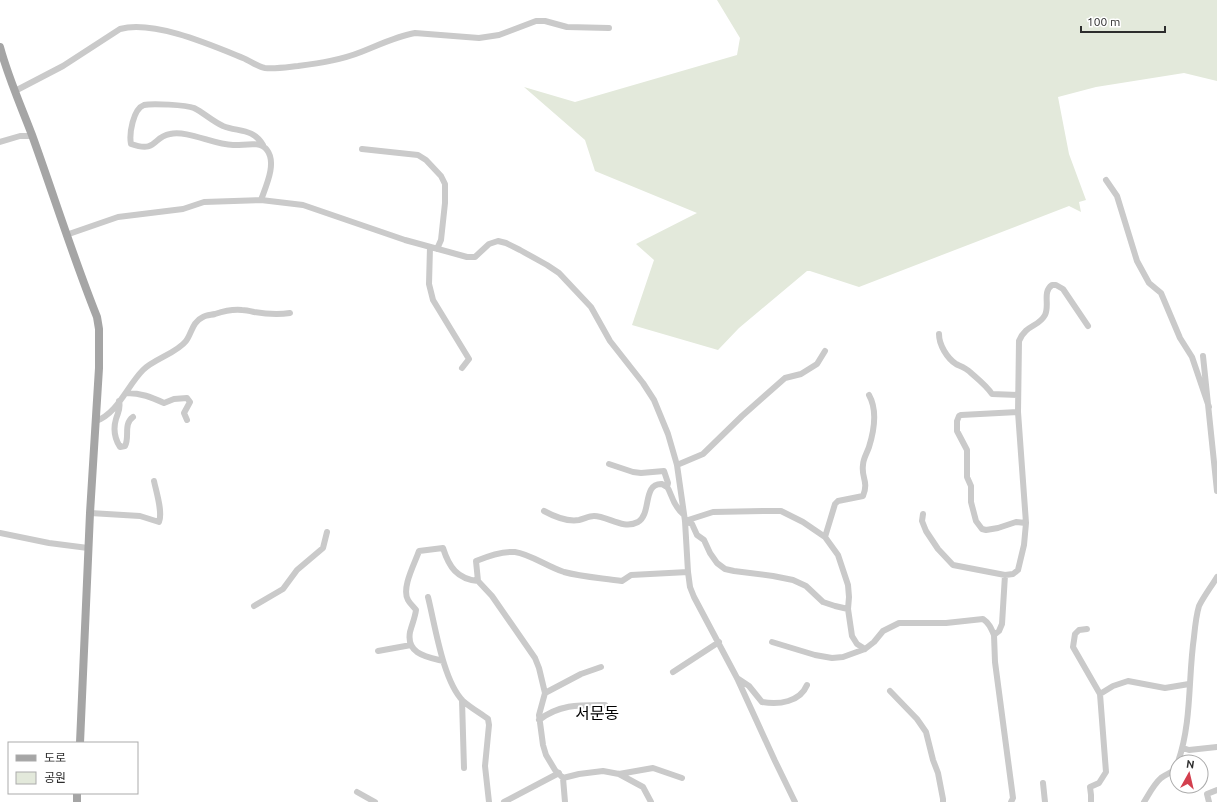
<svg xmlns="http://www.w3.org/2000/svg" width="1217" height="802" viewBox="0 0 1217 802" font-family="Ubuntu,'Noto Sans KR',sans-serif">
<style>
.green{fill:#e3e9db}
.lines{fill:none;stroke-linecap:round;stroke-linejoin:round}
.minor{stroke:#cacaca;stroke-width:6}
.major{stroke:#a5a5a5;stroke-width:8}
.labels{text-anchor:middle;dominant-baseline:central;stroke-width:4;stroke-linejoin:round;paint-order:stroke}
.quarter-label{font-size:16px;fill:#000;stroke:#fff}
</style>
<rect width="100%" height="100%" fill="#fff"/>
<!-- green -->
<path class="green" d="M 717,0 L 1217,0 L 1217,81 L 1184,73 L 1096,87 L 1058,97 L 1069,154 L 1086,200 L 1079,202 L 1081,212 L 1069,206 L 859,287 L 810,271 L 807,271 L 739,328 L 718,350 L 632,325 L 654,260 L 636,244 L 697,213 L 595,171 L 585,140 L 524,87 L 575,102 L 737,55 L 740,38 Z"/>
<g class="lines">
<!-- minor -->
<path class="minor" d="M 15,91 L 63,66 L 120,29 C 154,20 211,45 243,58 C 250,61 258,67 265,68 C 276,69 288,67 298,66 C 320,63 341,60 361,52 C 379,45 397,36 415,33 L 479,38 L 499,35 L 536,21 L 545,21 L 567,27 L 609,28
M 0,142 L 20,136 L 32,136
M 362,149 L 418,155 L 426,160 L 441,176 L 445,184 L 445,203 L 441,240 L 437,249
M 1106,180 L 1117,196 L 1137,261 L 1149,283 L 1161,293 L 1180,338 L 1192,357 L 1209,407
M 261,200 C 266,186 277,163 267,150 C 260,140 243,146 233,145 C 214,145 188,130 170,134 C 152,137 158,153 131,144 C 129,134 133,109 144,105 C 152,103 186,105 194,108 C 204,113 212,121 223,126 C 238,132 253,128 263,145
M 66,235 L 118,217 L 183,209 L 204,202 L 261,200 L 303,205 L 405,240 L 467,257 L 475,257 L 489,244 L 498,241 L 506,243 L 520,250 L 547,265 L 559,273 L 591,307 L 610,341 L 643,383 L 654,400 L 668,434 L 677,465 L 685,521 L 688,572 L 690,587 L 694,597 L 737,678 L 775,761 L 795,802
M 430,247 L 429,284 L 433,300 L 469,359 L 462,368
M 939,334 C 939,345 947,358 956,364 C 960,366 966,368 970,372 C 978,379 987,386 992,394 L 1018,395
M 1203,356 L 1217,491
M 127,393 C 141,393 151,397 164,403 L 174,399 L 187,398 L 190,402 L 184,413 L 187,420
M 119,401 C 121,409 118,412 116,419 C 113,429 115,439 120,447 L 125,446 C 130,437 123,424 133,417
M 1018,412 L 961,415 L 959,416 L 957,421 L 957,431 L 967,450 L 967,477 L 971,486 L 971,502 L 976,521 L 982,529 L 986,530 L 998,528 L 1016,522 L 1026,523
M 96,421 C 118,413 127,386 143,370 C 154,359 177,353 186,341 C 192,333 192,322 203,317 C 206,315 211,315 215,314 C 224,311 232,309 242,310 C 246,310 250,311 254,312 C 266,314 277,315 290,313
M 609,464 L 633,472 L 641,473 L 664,471 L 668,483 L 667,487
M 677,465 L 703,454 L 742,416 L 785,378 L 801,374 L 817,364 L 825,351
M 544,511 C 555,517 567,522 579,520 C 584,519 589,516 594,516 C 608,516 623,530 638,522 C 652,514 642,483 662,484 C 663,485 666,486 667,487 C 669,489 670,493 671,495 C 674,503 678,510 684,515
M 90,513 L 140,516 L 159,522 C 163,512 156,491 154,481
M 923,514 L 922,521 L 926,531 L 938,549 L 953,565 L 1005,575 L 1013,574 L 1018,570 L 1024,545 L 1026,523 L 1018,412 L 1019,341 C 1026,324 1039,327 1045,315 C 1050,305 1042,292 1052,285 L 1056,285 L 1063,289 L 1088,326
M 685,521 L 692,524 L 697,535 L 704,540 L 710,553 L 717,563 L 725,569 L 734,571 L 773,576 L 793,580 L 806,586 L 823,602 L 835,606 L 848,609 L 852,636 L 857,644 L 865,649
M 685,521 L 713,512 L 763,511 L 781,511 L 803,522 L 825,537 L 838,555 L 848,585 L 849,597 L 848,609
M 0,533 L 49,543 L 88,548
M 825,537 L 835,504 L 838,501 L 863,496 C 869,481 861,478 863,465 C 863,459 867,453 869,447 C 874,431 878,411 869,395
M 1005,575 L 1002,624 L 999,631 L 994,635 L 995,662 L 1013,798 L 1011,802
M 478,581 L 476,561 C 488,556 502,551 515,552 C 530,554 548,567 564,572 C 582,577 603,578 622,581 L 631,575 L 688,572
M 428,597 C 435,625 443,681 463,701 C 471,708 480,713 488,719 L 489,725 L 485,766 L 489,802
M 254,606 L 283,589 L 297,570 L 323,548 L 327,532
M 1087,629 L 1079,630 L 1075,634 L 1073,647 L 1100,694 L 1106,772 L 1099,783 L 1090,787 L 1091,795 L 1091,802
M 772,642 L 815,655 L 832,658 L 843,657 L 865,649 L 874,642 L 883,631 L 899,623 L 946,623 L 983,619 C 989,623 991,628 994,635
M 378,651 L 411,645
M 443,661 C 427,657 406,654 410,632 C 412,624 415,618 416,610 C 414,607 410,604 408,600 C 401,588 415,563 419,551 L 443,548 C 449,567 457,579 478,581 L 492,596 L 535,658 L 539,668 L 545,693 L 539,715 L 543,745 L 546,755 L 555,770 L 563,778 L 565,802
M 673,672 L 719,642
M 737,678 L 749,686 L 762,702 C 779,705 800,702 807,685
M 890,691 L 917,719 L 926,732 L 933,760 L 938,773 L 943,799 L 943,802
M 545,693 L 581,674 L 601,667
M 1100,694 L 1113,686 L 1128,681 L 1165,688 L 1189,684
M 462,700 L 464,768
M 539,720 C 560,704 580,705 605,705
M 1183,748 L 1189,750 L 1217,747
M 1178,762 C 1192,722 1188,678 1194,637 C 1195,627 1196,616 1199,606 C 1204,596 1211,587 1217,577
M 619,774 L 643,787 L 651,802
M 563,778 L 579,774 L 603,771 L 619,774 L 653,768 L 682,778
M 1043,783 L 1045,802
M 357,792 L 375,802
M 504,802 L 559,773
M 1144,802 C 1149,794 1154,784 1161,778 C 1169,772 1173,774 1177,764
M 1209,802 L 1207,794 L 1217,790"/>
<!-- major -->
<path class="major" d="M 0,47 C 8,77 21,106 32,135 C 54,196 73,257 97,317 L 99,329 L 99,368 L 90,513 L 80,743
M 77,802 L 77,793"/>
</g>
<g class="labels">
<!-- quarter labels -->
<g class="quarter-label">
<text x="597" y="713">서문동</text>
</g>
</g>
<!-- legend -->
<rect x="8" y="742" width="130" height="52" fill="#ffffff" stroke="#ababab"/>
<rect x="16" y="755" width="20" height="6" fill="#a5a5a5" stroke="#ababab"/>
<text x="44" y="762" font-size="12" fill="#2d2d2d">도로</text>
<rect x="16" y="772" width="20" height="12" fill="#e3e9db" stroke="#ababab"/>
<text x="44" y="782" font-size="12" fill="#2d2d2d">공원</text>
<!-- north arrow -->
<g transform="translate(1189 774) rotate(8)"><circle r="19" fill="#ffffff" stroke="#ababab"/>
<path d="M0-3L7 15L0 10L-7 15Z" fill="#d33f4e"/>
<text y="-6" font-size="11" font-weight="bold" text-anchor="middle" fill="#2d2d2d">N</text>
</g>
<!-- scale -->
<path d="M1081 26v6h84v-6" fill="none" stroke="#2d2d2d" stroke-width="2"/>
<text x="1087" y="26" font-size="12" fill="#2d2d2d" stroke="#ffffff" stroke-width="3" paint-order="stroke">100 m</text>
</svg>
